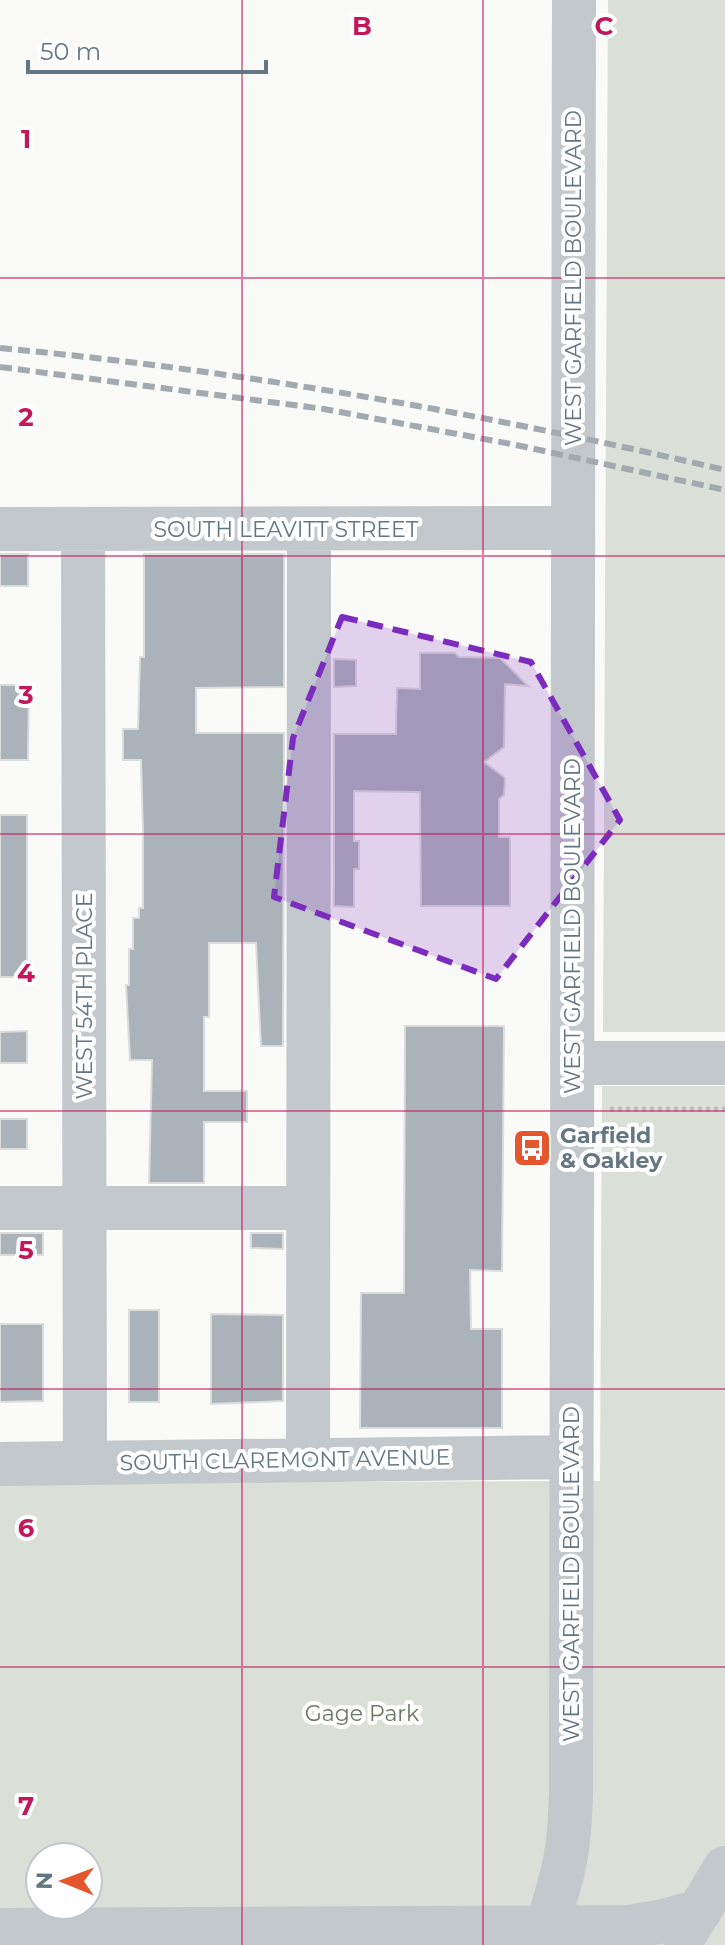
<svg xmlns="http://www.w3.org/2000/svg" width="725" height="1945" viewBox="0 0 725 1945" font-family="Montserrat,sans-serif">
<style>
.green{fill:#dadfd7;fill-rule:evenodd}
.building{fill:#aab3b9;stroke:#dcdcda;stroke-width:2}
.lines{fill:none;stroke-linecap:round;stroke-linejoin:round}
.path{stroke:#bbbfc2;stroke-width:5;stroke-dasharray:4 4;stroke-linecap:butt}
.minor{stroke:#c3c8cc;stroke-width:44}
.rail{stroke:#a2aab0;stroke-width:6;stroke-dasharray:12 6;stroke-linecap:butt}
.marked{fill:#7b2cbf;fill-opacity:0.2;stroke:#7b2cbf;stroke-width:6;stroke-dasharray:16 10;stroke-linejoin:round}
.grid{fill:none;stroke:#c2185b;stroke-width:2;stroke-opacity:0.55}
.labels{text-anchor:middle;dominant-baseline:central;stroke-width:8;stroke-linejoin:round;paint-order:stroke}
.street-label{font-size:22px;fill:#657683;stroke:#fff}
.poi-label{font-size:22px;font-weight:bold;fill:#657683;stroke:#fff;text-anchor:start}
.park-label{font-size:22px;fill:#687a64;stroke:#fff}
.grid-label{font-size:26px;text-anchor:middle;font-weight:bold;fill:#c2185b;stroke:#fff;stroke-width:8;stroke-linejoin:round;paint-order:stroke}
</style>
<rect width="100%" height="100%" fill="#fafaf8"/>
<!-- green -->
<path class="green" d="M 608,0 L 725,0 L 725,1032 L 603,1032 Z
M 602,1086 L 725,1086 L 725,1945 L 0,1945 L 0,1483 L 600,1481 ZM 40,1857 L 88,1857 L 88,1905 L 40,1905 Z"/>
<!-- building -->
<path class="building" d="M 0,554 L 28,554 L 28,586 L 0,586 Z
M 144,554 L 284,554 L 284,687 L 196,688 L 196,733 L 284,733 L 283,1046 L 261,1046 L 256,943 L 209,943 L 209,1017 L 204,1017 L 204,1091 L 247,1091 L 247,1122 L 204,1122 L 204,1183 L 149,1183 L 152,1060 L 130,1060 L 126,985 L 129,985 L 129,949 L 133,949 L 133,918 L 139,918 L 139,908 L 143,908 L 143,831 L 141,760 L 123,760 L 123,729 L 138,729 L 140,657 L 144,657 Z
M 420,653 L 455,653 L 459,657 L 500,658 L 528,686 L 505,684 L 504,747 L 484,762 L 505,778 L 504,795 L 499,799 L 499,837 L 510,837 L 510,906 L 421,906 L 420,792 L 354,791 L 354,841 L 359,841 L 359,869 L 354,869 L 354,907 L 334,906 L 334,734 L 396,734 L 397,688 L 420,689 Z
M 334,659 L 356,660 L 356,686 L 334,687 Z
M 0,685 L 29,685 L 28,760 L 0,760 Z
M 0,815 L 27,815 L 27,977 L 0,977 Z
M 405,1026 L 504,1026 L 502,1271 L 470,1270 L 471,1329 L 502,1329 L 502,1428 L 360,1428 L 361,1293 L 404,1293 Z
M 27,1031 L 27,1063 L 0,1063 L 0,1032 Z
M 0,1119 L 27,1119 L 27,1149 L 0,1149 Z
M 0,1233 L 43,1233 L 43,1255 L 0,1255 Z
M 251,1233 L 283,1233 L 283,1249 L 251,1248 Z
M 129,1310 L 159,1310 L 159,1402 L 129,1402 Z
M 211,1314 L 283,1315 L 283,1401 L 211,1404 Z
M 0,1324 L 43,1324 L 43,1401 L 0,1402 Z"/>
<g class="lines">
<!-- path -->
<path class="path" d="M 610,1109 L 725,1109"/>
<!-- minor -->
<path class="minor" d="M 0,529 L 573,528
M 83,530 L 85,1463
M 572,1063 L 725,1063
M 0,1208 L 308,1208
M 308,1460 L 309,529
M 0,1464 L 571,1457
M 0,1930 L 630,1927 L 664,1921 L 700,1911
M 684,1936 L 725,1868
M 544,1945 C 548,1919 557,1896 563,1870 C 569,1845 570,1819 571,1794 L 574,0"/>
<!-- rail -->
<path class="rail" d="M 0,348 C 244,371 486,414 725,470
M 0,367 L 324,409 L 516,445 L 725,490"/>
</g>
<!-- marked area -->
<path class="marked" d="M 342,617 L 531,662 L 620,820 L 496,979 L 274,897 L 293,738 Z"/>
<!-- grid -->
<path class="grid" d="M 242,0 L 242,1945M 483,0 L 483,1945M 0,278 L 725,278M 0,556 L 725,556M 0,834 L 725,834M 0,1111 L 725,1111M 0,1389 L 725,1389M 0,1667 L 725,1667"/>
<!-- icons -->
<defs>
<g id="bus-square" transform="scale(2)"><rect x="-9" y="-9" width="18" height="18" rx="4" fill="#e4572e" stroke="#fff"/><path d="M-5-6H5V4H4V6H2V4H-2V6H-4V4H-5ZM-3.5-4V0h7V-4ZM-3.5 1.2v1.5H-2V1.2ZM2 1.2v1.5H3.5V1.2Z" fill="#fff"/></g>
</defs>
<g fill-rule="evenodd">
<use href="#bus-square" x="532" y="1148"/>
</g>
<g class="labels">
<!-- street labels -->
<g class="street-label">
<text transform="translate(573 278) rotate(-90)">WEST GARFIELD BOULEVARD</text>
<text x="286" y="529">SOUTH LEAVITT STREET</text>
<text transform="translate(572 926) rotate(-90)">WEST GARFIELD BOULEVARD</text>
<text transform="translate(84 996) rotate(-90)">WEST 54TH PLACE</text>
<text transform="translate(285 1460) rotate(-1)">SOUTH CLAREMONT AVENUE</text>
<text transform="translate(571 1574) rotate(-90)">WEST GARFIELD BOULEVARD</text>
</g>
<!-- poi labels -->
<g class="poi-label">
<text x="560" y="1135">Garfield<tspan x="560" dy="25">&amp; Oakley</tspan></text>
</g>
<!-- park labels -->
<g class="park-label">
<text x="362" y="1713">Gage Park</text>
</g>
</g>
<g class="grid-label">
<text x="362" y="35">B</text>
<text x="604" y="35">C</text>
<text x="26" y="148">1</text>
<text x="26" y="426">2</text>
<text x="26" y="704">3</text>
<text x="26" y="982">4</text>
<text x="26" y="1259">5</text>
<text x="26" y="1537">6</text>
<text x="26" y="1815">7</text>
</g>
<!-- north arrow -->
<g transform="translate(64 1881) rotate(271)"><circle r="38" fill="#ffffff" stroke="#c1c8cd" stroke-width="2"/>
<path d="M0-6L14 30L0 20L-14 30Z" fill="#e4572e"/>
<text y="-12" font-size="22" font-weight="bold" text-anchor="middle" fill="#657683">N</text>
</g>
<!-- scale -->
<path d="M28 60v12h238v-12" fill="none" stroke="#657683" stroke-width="4"/>
<text x="40" y="60" font-size="24" fill="#657683" stroke="#ffffff" stroke-width="6" paint-order="stroke">50 m</text>
</svg>
